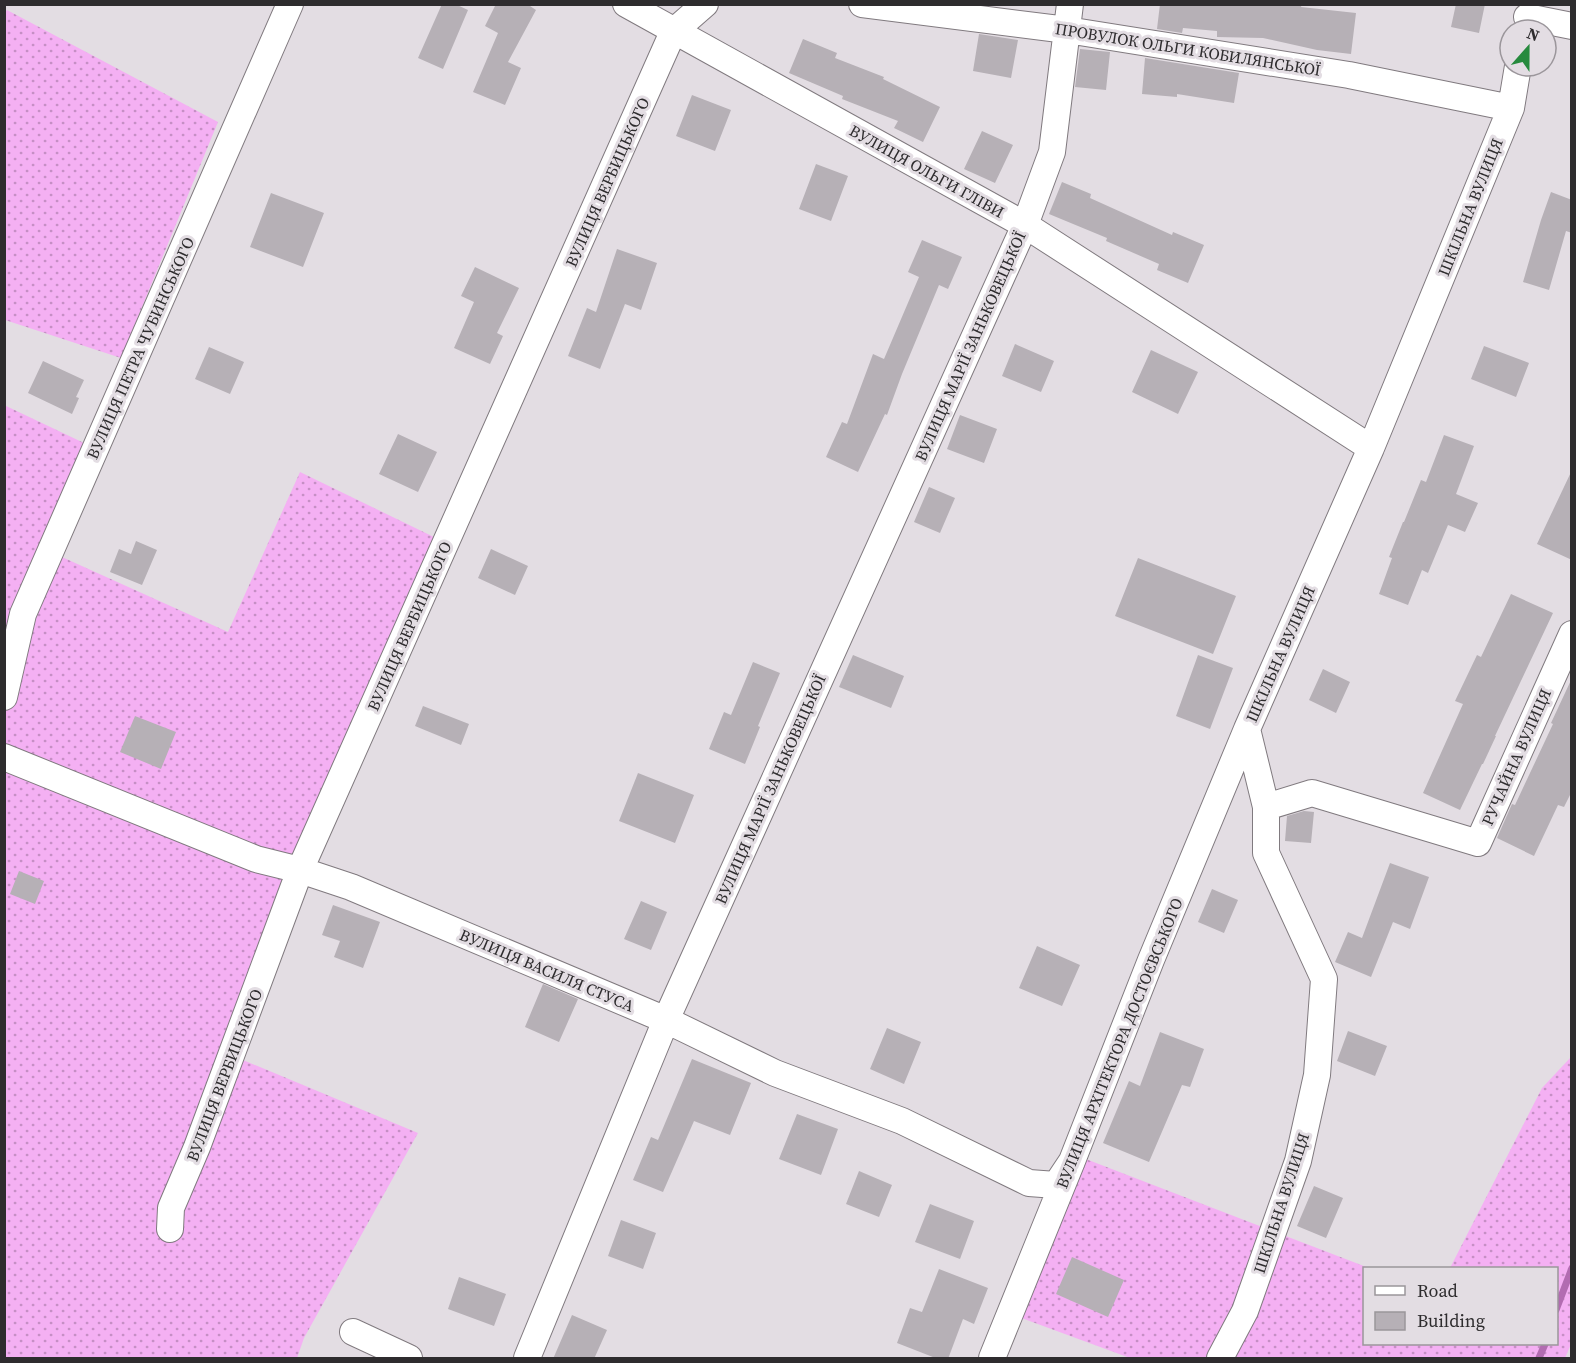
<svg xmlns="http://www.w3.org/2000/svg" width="1576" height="1363" viewBox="0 0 1576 1363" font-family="'Source Serif 4',serif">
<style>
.grass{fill:url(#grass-dots)}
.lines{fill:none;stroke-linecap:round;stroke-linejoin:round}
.stream{stroke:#b26cb1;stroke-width:7}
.building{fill:#b6b0b6}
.street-casing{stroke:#807a7f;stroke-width:28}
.street{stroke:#fff;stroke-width:26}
.labels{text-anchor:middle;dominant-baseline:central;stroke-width:6;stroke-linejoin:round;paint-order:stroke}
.street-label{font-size:16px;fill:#2e2c2e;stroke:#e3dde3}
</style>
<defs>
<pattern id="grass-dots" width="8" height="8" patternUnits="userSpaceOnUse" patternTransform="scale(1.5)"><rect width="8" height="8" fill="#f4b0f3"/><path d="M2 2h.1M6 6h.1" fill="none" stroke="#c68fc5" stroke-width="1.8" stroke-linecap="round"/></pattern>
</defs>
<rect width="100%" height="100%" fill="#e3dde3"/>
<!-- grass -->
<path class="grass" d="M 7,10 L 218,122 L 121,358 L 5,320 L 4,13 Z
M 4,405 L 84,443 L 42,548 L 228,632 L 300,472 L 438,539 L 219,1050 L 418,1133 L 304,1338 L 297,1358 L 5,1358 Z
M 1571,1057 L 1572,1342 L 1565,1358 L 1130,1358 L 1000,1310 L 1065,1151 L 1369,1268 L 1364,1268 L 1364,1344 L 1556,1344 L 1556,1268 L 1450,1268 L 1542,1088 Z"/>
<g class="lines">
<!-- stream -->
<path class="stream" d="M 1556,1310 L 1572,1268
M 1539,1358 L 1545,1344"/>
</g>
<!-- building -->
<path class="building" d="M 442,4 L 455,4 L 468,10 L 443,69 L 418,58 Z
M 496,4 L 527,4 L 536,10 L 508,62 L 521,68 L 505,105 L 473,92 L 498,33 L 485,26 Z
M 1160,4 L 1302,4 L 1301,7 L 1356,13 L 1351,54 L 1317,50 L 1263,38 L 1217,37 L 1217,31 L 1183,28 L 1182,33 L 1157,29 Z
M 1456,4 L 1485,4 L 1479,33 L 1451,27 Z
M 979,34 L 1018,40 L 1011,78 L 973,71 Z
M 803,39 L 837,53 L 835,58 L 884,77 L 883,79 L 940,107 L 923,142 L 894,128 L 898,121 L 842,99 L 843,96 L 789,73 Z
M 1080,49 L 1110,52 L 1106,90 L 1075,87 Z
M 1145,58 L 1239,73 L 1234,103 L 1177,94 L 1177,97 L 1142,94 Z
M 692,95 L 731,110 L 715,151 L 676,136 Z
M 982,131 L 1013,145 L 995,183 L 964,169 Z
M 816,164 L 848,176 L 831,221 L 799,209 Z
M 1062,182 L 1091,194 L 1090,198 L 1172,235 L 1173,232 L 1204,245 L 1188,283 L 1157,270 L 1159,264 L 1106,241 L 1107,238 L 1049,214 Z
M 1551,192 L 1572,200 L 1572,233 L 1566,231 L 1549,290 L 1523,282 L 1541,220 Z
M 271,193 L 324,213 L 303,267 L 250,247 Z
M 922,240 L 962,257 L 948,289 L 939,285 L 902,374 L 887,415 L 885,414 L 858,472 L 826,457 L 842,422 L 847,424 L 873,354 L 884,359 L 919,277 L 908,272 Z
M 617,249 L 657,263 L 641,310 L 625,304 L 600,369 L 568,356 L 587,308 L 596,312 Z
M 475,267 L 519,288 L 497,333 L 503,336 L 490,364 L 454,348 L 474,302 L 461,296 Z
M 1015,344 L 1054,361 L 1041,392 L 1002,376 Z
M 1484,346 L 1529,363 L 1516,397 L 1471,379 Z
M 209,347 L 244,362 L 230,394 L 195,379 Z
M 1151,350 L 1198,372 L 1178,414 L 1132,392 Z
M 43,361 L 84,380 L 76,397 L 79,398 L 72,414 L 28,393 Z
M 960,415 L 997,429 L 984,463 L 947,449 Z
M 398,434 L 437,452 L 418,492 L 379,474 Z
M 1444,435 L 1474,446 L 1456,494 L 1478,503 L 1465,532 L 1448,525 L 1428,573 L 1422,570 L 1408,605 L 1379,594 L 1392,558 L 1389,557 L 1403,522 L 1404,522 L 1421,480 L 1426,482 Z
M 1572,470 L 1572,560 L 1537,544 Z
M 929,487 L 955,498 L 940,533 L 914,522 Z
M 136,541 L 157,550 L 142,585 L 110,572 L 119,549 L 131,554 Z
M 491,549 L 528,566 L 515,595 L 478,578 Z
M 1138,558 L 1236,596 L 1213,654 L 1115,616 Z
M 1511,594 L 1553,613 L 1495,736 L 1496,736 L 1483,764 L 1482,764 L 1460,810 L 1423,793 L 1463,704 L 1455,701 L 1477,655 L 1481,657 Z
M 853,655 L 904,676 L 891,708 L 839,687 Z
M 1198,655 L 1233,668 L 1210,729 L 1176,716 Z
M 753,662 L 780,673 L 758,726 L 760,727 L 745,764 L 709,749 L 724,712 L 731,715 Z
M 1323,669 L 1350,682 L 1336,713 L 1309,700 Z
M 1572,678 L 1572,791 L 1564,807 L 1558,805 L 1534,856 L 1497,838 L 1512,804 L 1515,805 L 1553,724 L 1551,723 Z
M 423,706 L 469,724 L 461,745 L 415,726 Z
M 135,716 L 176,732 L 161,769 L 120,752 Z
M 638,773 L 694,795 L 675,843 L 619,821 Z
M 1304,811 L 1314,812 L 1311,843 L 1285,841 L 1287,816 Z
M 1390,863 L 1429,877 L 1410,929 L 1393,922 L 1371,977 L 1335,962 L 1348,932 L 1362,938 Z
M 19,871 L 44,881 L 35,904 L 10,894 Z
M 1212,889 L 1238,900 L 1224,933 L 1198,922 Z
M 641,901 L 667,912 L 651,950 L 624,939 Z
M 333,905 L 380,922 L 363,968 L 334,957 L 340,941 L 322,935 Z
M 1037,946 L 1080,965 L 1062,1006 L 1019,988 Z
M 543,984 L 578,999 L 559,1042 L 525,1027 Z
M 887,1028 L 921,1042 L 904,1084 L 870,1069 Z
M 1348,1031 L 1387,1046 L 1375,1076 L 1337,1061 Z
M 1160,1032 L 1204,1049 L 1190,1087 L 1182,1085 L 1149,1162 L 1103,1143 L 1129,1081 L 1140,1086 Z
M 692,1059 L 751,1083 L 730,1135 L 694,1121 L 663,1192 L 633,1180 L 651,1137 L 658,1140 Z
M 797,1114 L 838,1129 L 821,1175 L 779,1159 Z
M 859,1171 L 892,1185 L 879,1217 L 846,1204 Z
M 1314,1186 L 1343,1198 L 1326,1238 L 1297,1226 Z
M 930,1204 L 974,1221 L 960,1259 L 915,1242 Z
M 621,1220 L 656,1233 L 643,1269 L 608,1256 Z
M 1072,1257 L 1124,1280 L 1108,1317 L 1056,1294 Z
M 939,1269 L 988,1288 L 974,1324 L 963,1319 L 948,1359 L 938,1359 L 897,1343 L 910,1308 L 922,1312 Z
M 459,1277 L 506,1294 L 494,1326 L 448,1309 Z
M 572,1315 L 607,1330 L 594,1359 L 553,1359 Z"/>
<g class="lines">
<!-- street casing -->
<g class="street-casing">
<path id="street" d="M 626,4 L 1025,225 L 1371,448
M 862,4 L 1067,30 L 1349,75 L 1511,108
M 1527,17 L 1572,26
M 4,697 L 23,614 L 290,4
M 4,757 L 256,859 L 300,870 L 351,887 L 666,1020 L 775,1073 L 902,1121 L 1029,1183 L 1056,1185 L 1072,1161
M 1266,807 L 1312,793 L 1478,843 L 1572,634
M 170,1229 L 171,1208 L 197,1147 L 300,870 L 673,32 L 705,4
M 353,1332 L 409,1358
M 527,1358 L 666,1020 L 1025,225 L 1052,152 L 1070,4
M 992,1358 L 1072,1161 L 1151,960 L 1247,729
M 1220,1358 L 1245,1311 L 1298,1161 L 1317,1075 L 1324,979 L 1266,853 L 1266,807 L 1247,729 L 1371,448 L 1511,108 L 1518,66"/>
</g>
<!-- street -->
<use href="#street" class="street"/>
</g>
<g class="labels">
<!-- street labels -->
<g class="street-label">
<text transform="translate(1188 49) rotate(9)">ПРОВУЛОК ОЛЬГИ КОБИЛЯНСЬКОЇ</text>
<text transform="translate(927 171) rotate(29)">ВУЛИЦЯ ОЛЬГИ ГЛІВИ</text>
<text transform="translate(607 182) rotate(-66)">ВУЛИЦЯ ВЕРБИЦЬКОГО</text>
<text transform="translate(1470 207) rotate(-68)">ШКІЛЬНА ВУЛИЦЯ</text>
<text transform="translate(970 346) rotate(-66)">ВУЛИЦЯ МАРІЇ ЗАНЬКОВЕЦЬКОЇ</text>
<text transform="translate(140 348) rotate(-66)">ВУЛИЦЯ ПЕТРА ЧУБИНСЬКОГО</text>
<text transform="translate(409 626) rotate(-66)">ВУЛИЦЯ ВЕРБИЦЬКОГО</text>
<text transform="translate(1280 654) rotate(-66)">ШКІЛЬНА ВУЛИЦЯ</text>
<text transform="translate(1516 757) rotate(-66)">РУЧАЙНА ВУЛИЦЯ</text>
<text transform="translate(770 789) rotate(-66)">ВУЛИЦЯ МАРІЇ ЗАНЬКОВЕЦЬКОЇ</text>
<text transform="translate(547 970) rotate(23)">ВУЛИЦЯ ВАСИЛЯ СТУСА</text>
<text transform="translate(1119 1043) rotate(-68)">ВУЛИЦЯ АРХІТЕКТОРА ДОСТОЄВСЬКОГО</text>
<text transform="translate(224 1075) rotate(-69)">ВУЛИЦЯ ВЕРБИЦЬКОГО</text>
<text transform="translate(1281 1203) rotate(-72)">ШКІЛЬНА ВУЛИЦЯ</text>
</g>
</g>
<!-- border -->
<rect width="1576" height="1363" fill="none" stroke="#2e2c2e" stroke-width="12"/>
<!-- legend -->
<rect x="1363" y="1267" width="195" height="78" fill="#e3dde3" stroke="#9b969b" stroke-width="1.5"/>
<rect x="1375" y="1286" width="30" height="9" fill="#ffffff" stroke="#9b969b" stroke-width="1.5"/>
<text x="1417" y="1297" font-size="18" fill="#2e2c2e">Road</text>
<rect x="1375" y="1312" width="30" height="18" fill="#b6b0b6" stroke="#9b969b" stroke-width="1.5"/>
<text x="1417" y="1327" font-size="18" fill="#2e2c2e">Building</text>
<!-- north arrow -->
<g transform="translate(1528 48) rotate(21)"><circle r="28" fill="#e3dde3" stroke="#9b969b" stroke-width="1.5"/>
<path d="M0-4.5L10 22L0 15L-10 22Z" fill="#278a3e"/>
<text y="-9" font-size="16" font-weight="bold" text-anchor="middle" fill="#2e2c2e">N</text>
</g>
</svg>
